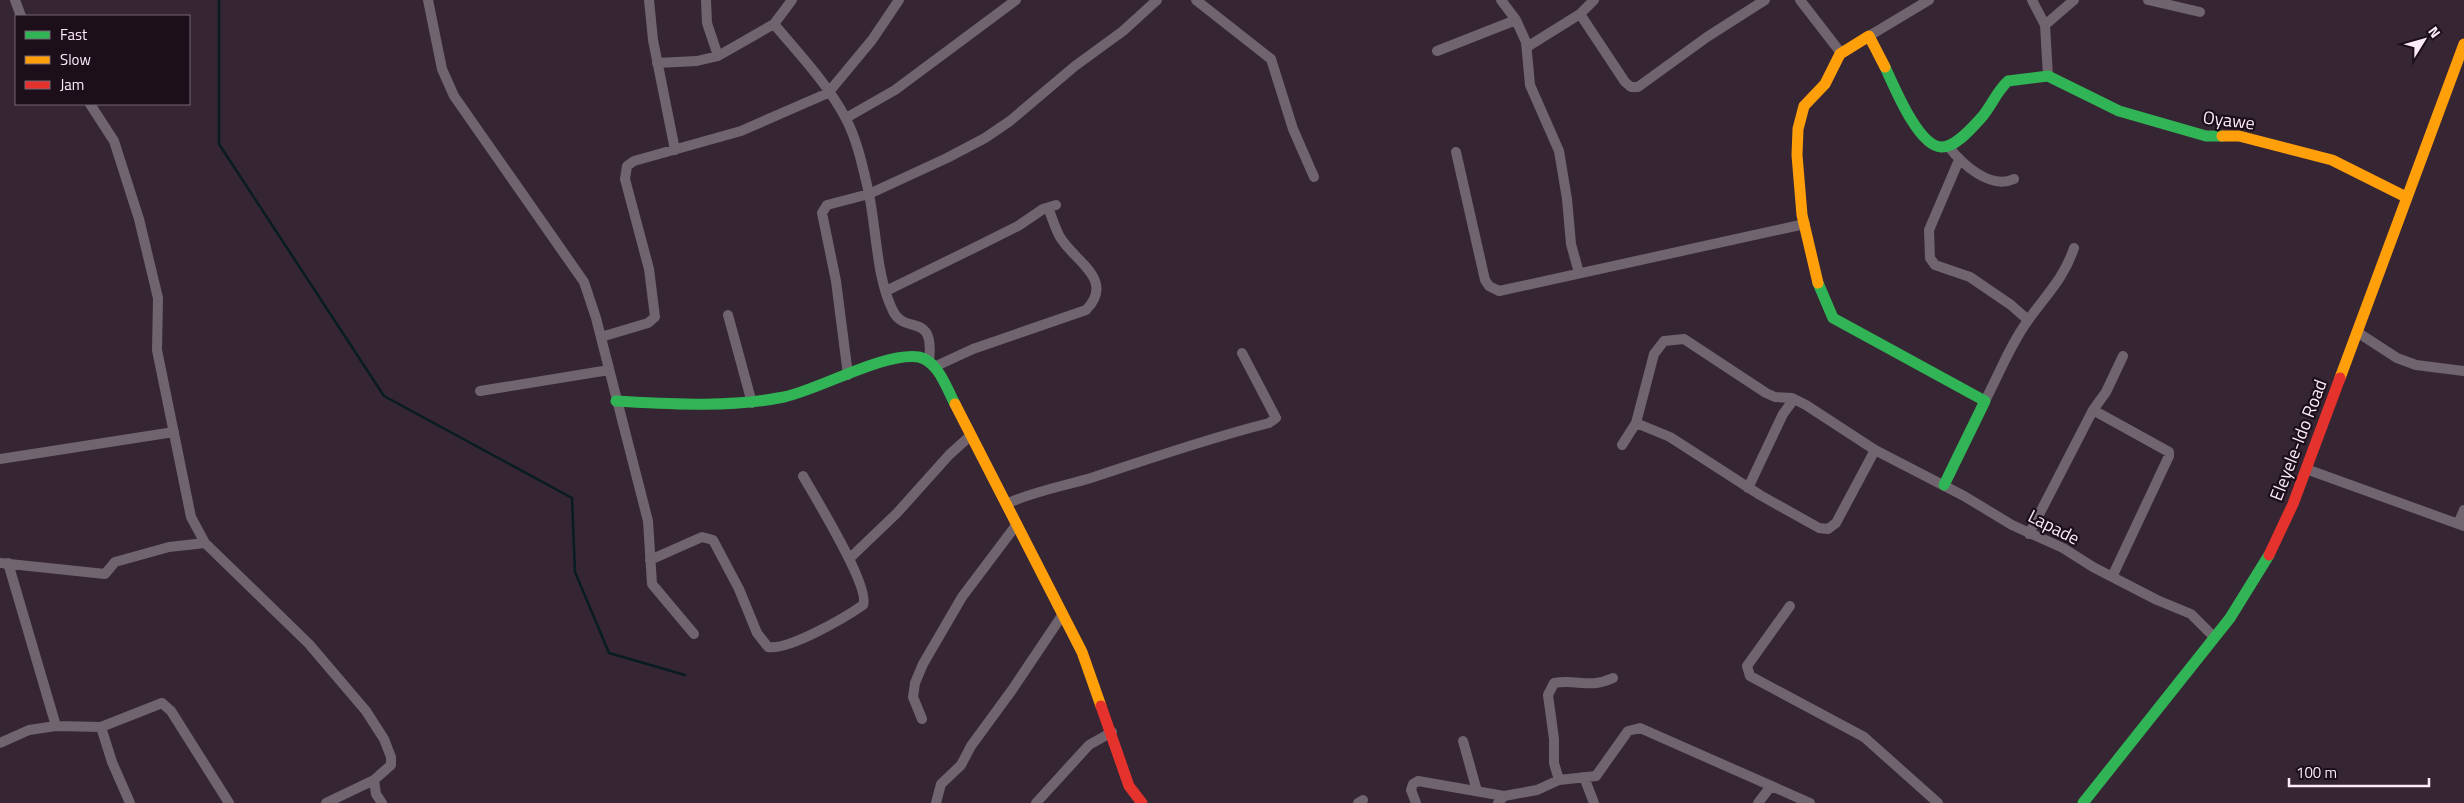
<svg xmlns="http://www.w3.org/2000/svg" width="2464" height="803" viewBox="0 0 2464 803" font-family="'Titillium Web',sans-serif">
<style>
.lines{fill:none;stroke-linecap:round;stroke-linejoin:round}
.stream{stroke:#081c22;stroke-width:2.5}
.street{stroke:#70646e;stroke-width:10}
.fast{stroke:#30b455;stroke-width:11}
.slow{stroke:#ff9f0a;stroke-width:11}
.jam{stroke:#e5322d;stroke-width:11}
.labels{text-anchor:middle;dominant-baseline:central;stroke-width:4.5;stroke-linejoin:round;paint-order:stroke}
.street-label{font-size:18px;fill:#feebfa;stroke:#1c0f1a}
</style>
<rect width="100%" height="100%" fill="#362634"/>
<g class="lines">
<!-- stream -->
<path class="stream" d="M 219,0 L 219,144 L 384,396 L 572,498 L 575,572 L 609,653 L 685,675"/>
<!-- street -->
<path class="street" d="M 15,0 L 21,16
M 428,0 L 442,69 L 454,96 L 584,282 L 596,318 L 648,521 L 652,584 L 694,634
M 649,0 L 653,40 L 675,150
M 706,0 L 707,23 L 718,56 L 774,24 L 792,0
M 1196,0 L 1271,59 L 1293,129 L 1314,177
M 1501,0 L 1516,20 L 1526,42 L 1530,85 L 1559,151 L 1567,199 L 1571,244 L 1579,273
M 1800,0 L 1841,53
M 2032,0 L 2045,25 L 2048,76
M 2148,0 L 2200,12
M 1580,14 L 1625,82 L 1631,87 L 1638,87 L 1707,37 L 1765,0
M 774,24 C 798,53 827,83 845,117 C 856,137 862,163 867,185 C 877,225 875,275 893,311 C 905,336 935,310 929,361
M 2045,25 L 2074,0
M 1869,36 L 1929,0
M 1527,47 L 1580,14 L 1594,0
M 1437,51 L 1516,20
M 657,63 L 697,61 L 718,56
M 90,104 L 114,141 L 139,219 L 158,298 L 157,350 L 191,517 L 205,543 L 309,644 L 366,711 L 384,739 L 391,757 L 391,765 L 374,780 L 376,794 L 382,803
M 846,118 L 895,90 L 1016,0
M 1948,146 C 1962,164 1990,190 2014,179
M 1456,152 L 1485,280 L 1489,286 L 1499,291 L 1805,224
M 1959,160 L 1929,230 L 1930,258 L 1935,265 L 1970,277 L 2011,305 L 2028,320
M 886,291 L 980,245 L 1018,226 L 1043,209 L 1056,205
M 728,315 L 752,403
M 2357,332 L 2397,358 L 2416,365 L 2464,371
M 601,337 L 648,323 L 655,317 L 649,269 L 625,179 L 627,166 L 634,161 L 741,131 L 828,93 L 872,40 L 899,0
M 934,367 L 973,349 L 1086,310 C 1116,280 1074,261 1060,237 C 1055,228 1052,217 1048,208
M 848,375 L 836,281 L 822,213 L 827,205 L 869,194 L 947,158 L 985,138 L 1010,121 L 1075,66 L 1123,31 L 1157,0
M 480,391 L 609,370
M 1985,401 C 1999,374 2011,343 2029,319 C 2047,294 2064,278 2074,248
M 2093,410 L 2169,452 L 2169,456 L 2112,577
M 1636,423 L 1670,437 L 1760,495 L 1819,528 L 1828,529 L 1836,523 L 1875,450
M 1622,445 L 1636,423 L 1654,354 L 1664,341 L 1684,339 L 1766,393 L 1775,397 L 1792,398 L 1806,405 L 1875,450 L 1964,496 L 2012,525 L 2063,548 L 2093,567 L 2157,600 L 2191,614 L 2214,637
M 0,459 L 174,432
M 2306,469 L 2464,526
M 1748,488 L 1783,414 L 1794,399
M 1006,504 C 1034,491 1065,486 1094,477 C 1152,458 1209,438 1269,423 L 1276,418 L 1242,353
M 2458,524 L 2464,510
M 2029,534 L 2093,410 L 2106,392 L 2123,356
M 850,558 L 897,513 L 949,455 L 970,436
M 650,560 L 702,537 L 713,540 L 739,589 L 757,633 L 768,647 C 788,651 846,617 863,605 C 871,588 815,497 803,476
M 0,563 L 105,574 L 115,562 L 169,547 L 205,543
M 8,563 L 56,726
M 1790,606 L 1747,666 L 1750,676 L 1864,737 L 1938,803
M 922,719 L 913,697 L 915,683 L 923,664 L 962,597 L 1017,524
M 101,727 L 112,762 L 130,803
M 1463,741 L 1477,791
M 0,743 L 29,730 L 56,726 L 101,727 L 162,703 L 171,711 L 229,803
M 1584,777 L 1594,803
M 1559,780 L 1554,763 L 1554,739 L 1548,695 L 1554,683 C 1578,679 1589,689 1613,678
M 326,803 L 374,780
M 936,803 L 941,784 L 961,765 L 971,746 L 1012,690 L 1063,614
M 1036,803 L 1089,745 L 1112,732
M 1358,803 L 1363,800
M 1416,803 L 1411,790 L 1413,784 L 1418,781 L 1504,796
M 1498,803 L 1504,796 L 1537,790 L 1559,780 L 1596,776 L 1628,731 L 1640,728 L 1810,803
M 1758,803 L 1771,786"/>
<!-- fast -->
<path class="fast" d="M 1885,67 C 1894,86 1918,146 1941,147 C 1955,148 1972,128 1981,118 C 1991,107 1996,92 2008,81 L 2048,76 L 2119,111 L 2206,136 L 2222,136
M 1818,283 L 1833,318 L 1985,401 L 1944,485
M 616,401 C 671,404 729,408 784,397 C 821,389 883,352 919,357 C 938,361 947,389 955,404
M 2083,803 L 2230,618 L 2269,555"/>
<!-- slow -->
<path class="slow" d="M 2222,136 L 2239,136 L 2332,160 L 2406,197
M 1818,283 L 1802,215 L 1797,155 L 1798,129 L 1804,106 L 1825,84 L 1840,54 L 1869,36 L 1885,67
M 2340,378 L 2464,44
M 955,404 L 1082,652 L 1101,706"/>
<!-- jam -->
<path class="jam" d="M 2269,555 L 2293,504 L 2340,378
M 1101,706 L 1129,786 L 1142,803"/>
</g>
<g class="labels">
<!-- street labels -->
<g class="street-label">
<text transform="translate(2229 120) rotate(7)">Oyawe</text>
<text transform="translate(2298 440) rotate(-69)">Eleyele-Ido Road</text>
<text transform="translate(2054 527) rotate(27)">Lapade</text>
</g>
</g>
<!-- legend -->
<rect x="15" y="15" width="175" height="90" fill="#1c0f1a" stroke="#766774"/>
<rect x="25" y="31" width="25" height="8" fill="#30b455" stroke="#766774"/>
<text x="60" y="40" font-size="15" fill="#feebfa">Fast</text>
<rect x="25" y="56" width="25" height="8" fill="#ff9f0a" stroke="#766774"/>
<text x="60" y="65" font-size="15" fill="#feebfa">Slow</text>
<rect x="25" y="81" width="25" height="8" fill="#e5322d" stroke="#766774"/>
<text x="60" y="90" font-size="15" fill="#feebfa">Jam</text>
<!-- north arrow -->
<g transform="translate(2424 40) rotate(53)" stroke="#1c0f1a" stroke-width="4" paint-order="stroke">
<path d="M0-4L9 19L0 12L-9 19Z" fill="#feebfa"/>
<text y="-8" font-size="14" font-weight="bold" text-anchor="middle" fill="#feebfa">N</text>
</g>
<!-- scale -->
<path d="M2289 778v8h140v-8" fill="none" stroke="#feebfa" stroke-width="2.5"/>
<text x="2296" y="778" font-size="15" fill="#feebfa" stroke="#1c0f1a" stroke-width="4" paint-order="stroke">100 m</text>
</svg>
